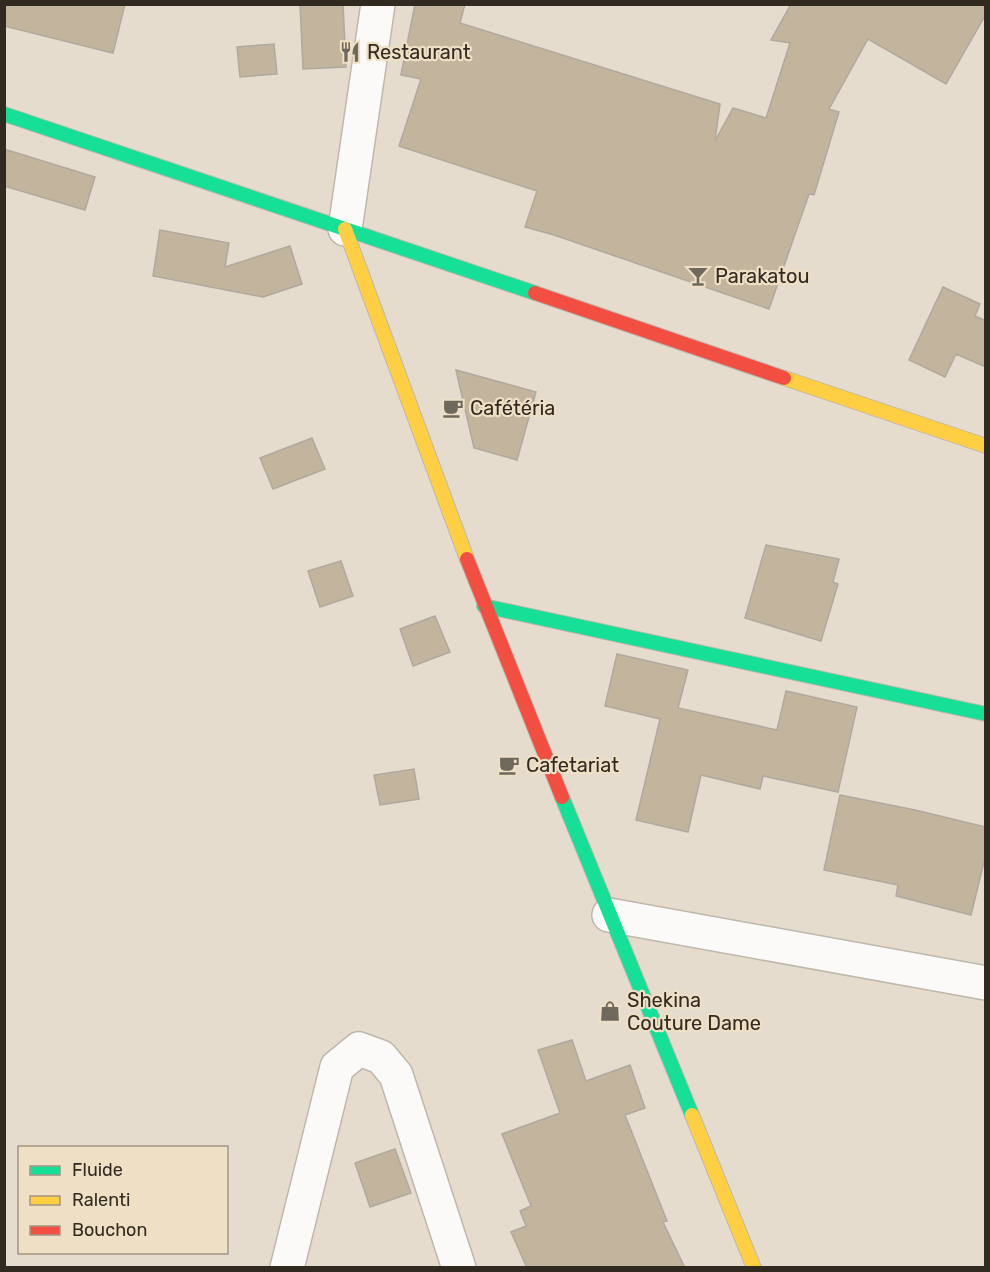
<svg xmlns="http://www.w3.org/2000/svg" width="990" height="1272" viewBox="0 0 990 1272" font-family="Rubik,sans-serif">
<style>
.building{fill:#c2b49d;stroke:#b0a99e;stroke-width:1.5}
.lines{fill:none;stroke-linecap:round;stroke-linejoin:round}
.street-casing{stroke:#beb7ac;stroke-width:36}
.fast-casing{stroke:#beb7ac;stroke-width:16}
.slow-casing{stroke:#beb7ac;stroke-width:16}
.jam-casing{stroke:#beb7ac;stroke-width:16}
.street{stroke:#fbfaf8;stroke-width:33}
.fast{stroke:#16e098;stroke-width:14}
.slow{stroke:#ffcf43;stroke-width:14}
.jam{stroke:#f24e42;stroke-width:14}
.labels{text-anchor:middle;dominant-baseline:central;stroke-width:4.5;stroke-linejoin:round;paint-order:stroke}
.poi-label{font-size:20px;fill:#302a20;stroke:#eedfc5;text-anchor:start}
</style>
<rect width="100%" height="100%" fill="#e5dcce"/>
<!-- building -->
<path class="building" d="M 4,4 L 125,4 L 113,53 L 4,26 Z
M 300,4 L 343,4 L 346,67 L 303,69 Z
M 415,4 L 465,4 L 460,23 L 720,104 L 715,141 L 733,108 L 766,118 L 790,43 L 771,40 L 791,4 L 986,4 L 986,14 L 946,84 L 868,39 L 829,109 L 839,112 L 814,195 L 809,194 L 769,309 L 554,235 L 525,227 L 537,191 L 399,146 L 421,79 L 401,75 Z
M 274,44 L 277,74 L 240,77 L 237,47 Z
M 4,149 L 95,177 L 85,210 L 4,186 Z
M 160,230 L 229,243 L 225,267 L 290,246 L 302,284 L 263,297 L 153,276 Z
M 943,287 L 980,304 L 975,316 L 986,321 L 986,367 L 956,354 L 945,377 L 909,360 Z
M 456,370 L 536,392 L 517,460 L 474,448 Z
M 312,438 L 325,469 L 273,489 L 260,458 Z
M 766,545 L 839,559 L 833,582 L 838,584 L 821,641 L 745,618 Z
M 341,561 L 353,596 L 320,607 L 308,571 Z
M 435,616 L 450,652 L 413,666 L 400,629 Z
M 617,654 L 688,670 L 678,708 L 777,730 L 786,691 L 857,707 L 838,792 L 763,776 L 760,789 L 701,775 L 688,832 L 636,820 L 660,719 L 605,706 Z
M 414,769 L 419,799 L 380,805 L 374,775 Z
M 840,795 L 915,810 L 986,827 L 986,854 L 971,915 L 896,896 L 898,885 L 824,870 Z
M 572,1040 L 586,1081 L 630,1065 L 645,1108 L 625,1115 L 667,1221 L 663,1222 L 685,1268 L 527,1268 L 511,1232 L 526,1226 L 520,1211 L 531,1206 L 502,1134 L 560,1113 L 538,1050 Z
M 395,1149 L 411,1193 L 370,1207 L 355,1163 Z"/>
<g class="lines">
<!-- street casing -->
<g class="street-casing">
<path id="street" d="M 345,229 L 378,4
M 609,915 L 986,983
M 287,1268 L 337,1067 L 359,1049 L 381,1057 L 396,1075 L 459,1268"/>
</g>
<!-- fast casing -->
<g class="fast-casing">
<path id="fast" d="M 4,114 L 535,293
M 484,606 L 986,714
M 562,797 L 692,1115"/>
</g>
<!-- slow casing -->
<g class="slow-casing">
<path id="slow" d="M 345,229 L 467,559
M 784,378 L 986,446
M 692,1115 L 754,1268"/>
</g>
<!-- jam casing -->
<g class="jam-casing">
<path id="jam" d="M 535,293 L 784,378
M 467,559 L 562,797"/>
</g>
<!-- street -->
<use href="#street" class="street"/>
<!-- fast -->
<use href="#fast" class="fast"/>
<!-- slow -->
<use href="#slow" class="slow"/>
<!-- jam -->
<use href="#jam" class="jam"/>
</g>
<!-- icons -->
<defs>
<g id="restaurant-bare" transform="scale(1.62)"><path d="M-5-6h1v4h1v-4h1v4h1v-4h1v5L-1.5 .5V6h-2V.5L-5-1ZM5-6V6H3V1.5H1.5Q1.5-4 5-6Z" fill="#6f685d" stroke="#eedfc5" stroke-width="2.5" paint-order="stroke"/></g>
<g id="bar-bare" transform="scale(1.62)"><path d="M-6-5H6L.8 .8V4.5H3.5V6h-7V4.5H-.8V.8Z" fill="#6f685d" stroke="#eedfc5" stroke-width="2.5" paint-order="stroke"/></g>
<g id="cafe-bare" transform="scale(1.62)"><path d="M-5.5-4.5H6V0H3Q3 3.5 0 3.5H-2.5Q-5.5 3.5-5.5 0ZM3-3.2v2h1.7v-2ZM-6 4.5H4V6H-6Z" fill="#6f685d" stroke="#eedfc5" stroke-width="2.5" paint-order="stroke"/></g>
<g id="shop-bare" transform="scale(1.62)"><path d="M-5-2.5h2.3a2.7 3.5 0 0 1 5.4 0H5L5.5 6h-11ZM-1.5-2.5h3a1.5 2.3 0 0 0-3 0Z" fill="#6f685d" stroke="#eedfc5" stroke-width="2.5" paint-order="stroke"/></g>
</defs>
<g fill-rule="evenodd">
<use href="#restaurant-bare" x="350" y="52"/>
<use href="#bar-bare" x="698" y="276"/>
<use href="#cafe-bare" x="453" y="408"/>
<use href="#cafe-bare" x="509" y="765"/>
<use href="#shop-bare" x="610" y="1011"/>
</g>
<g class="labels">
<!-- poi labels -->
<g class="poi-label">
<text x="367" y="52">Restaurant</text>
<text x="715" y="276">Parakatou</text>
<text x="470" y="408">Cafétéria</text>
<text x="526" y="765">Cafetariat</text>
<text x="627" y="1000">Shekina<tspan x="627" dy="23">Couture Dame</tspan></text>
</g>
</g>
<!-- border -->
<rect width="990" height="1272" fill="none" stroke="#302a20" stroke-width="12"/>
<!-- legend -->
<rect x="18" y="1146" width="210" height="108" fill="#eedfc5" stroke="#a29783" stroke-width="1.5"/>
<rect x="30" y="1166" width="30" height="9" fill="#16e098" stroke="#a29783" stroke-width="1.5"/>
<text x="72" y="1176" font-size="18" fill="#302a20">Fluide</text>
<rect x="30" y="1196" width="30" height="9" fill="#ffcf43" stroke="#a29783" stroke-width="1.5"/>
<text x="72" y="1206" font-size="18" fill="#302a20">Ralenti</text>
<rect x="30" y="1226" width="30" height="9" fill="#f24e42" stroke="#a29783" stroke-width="1.5"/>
<text x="72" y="1236" font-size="18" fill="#302a20">Bouchon</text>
</svg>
